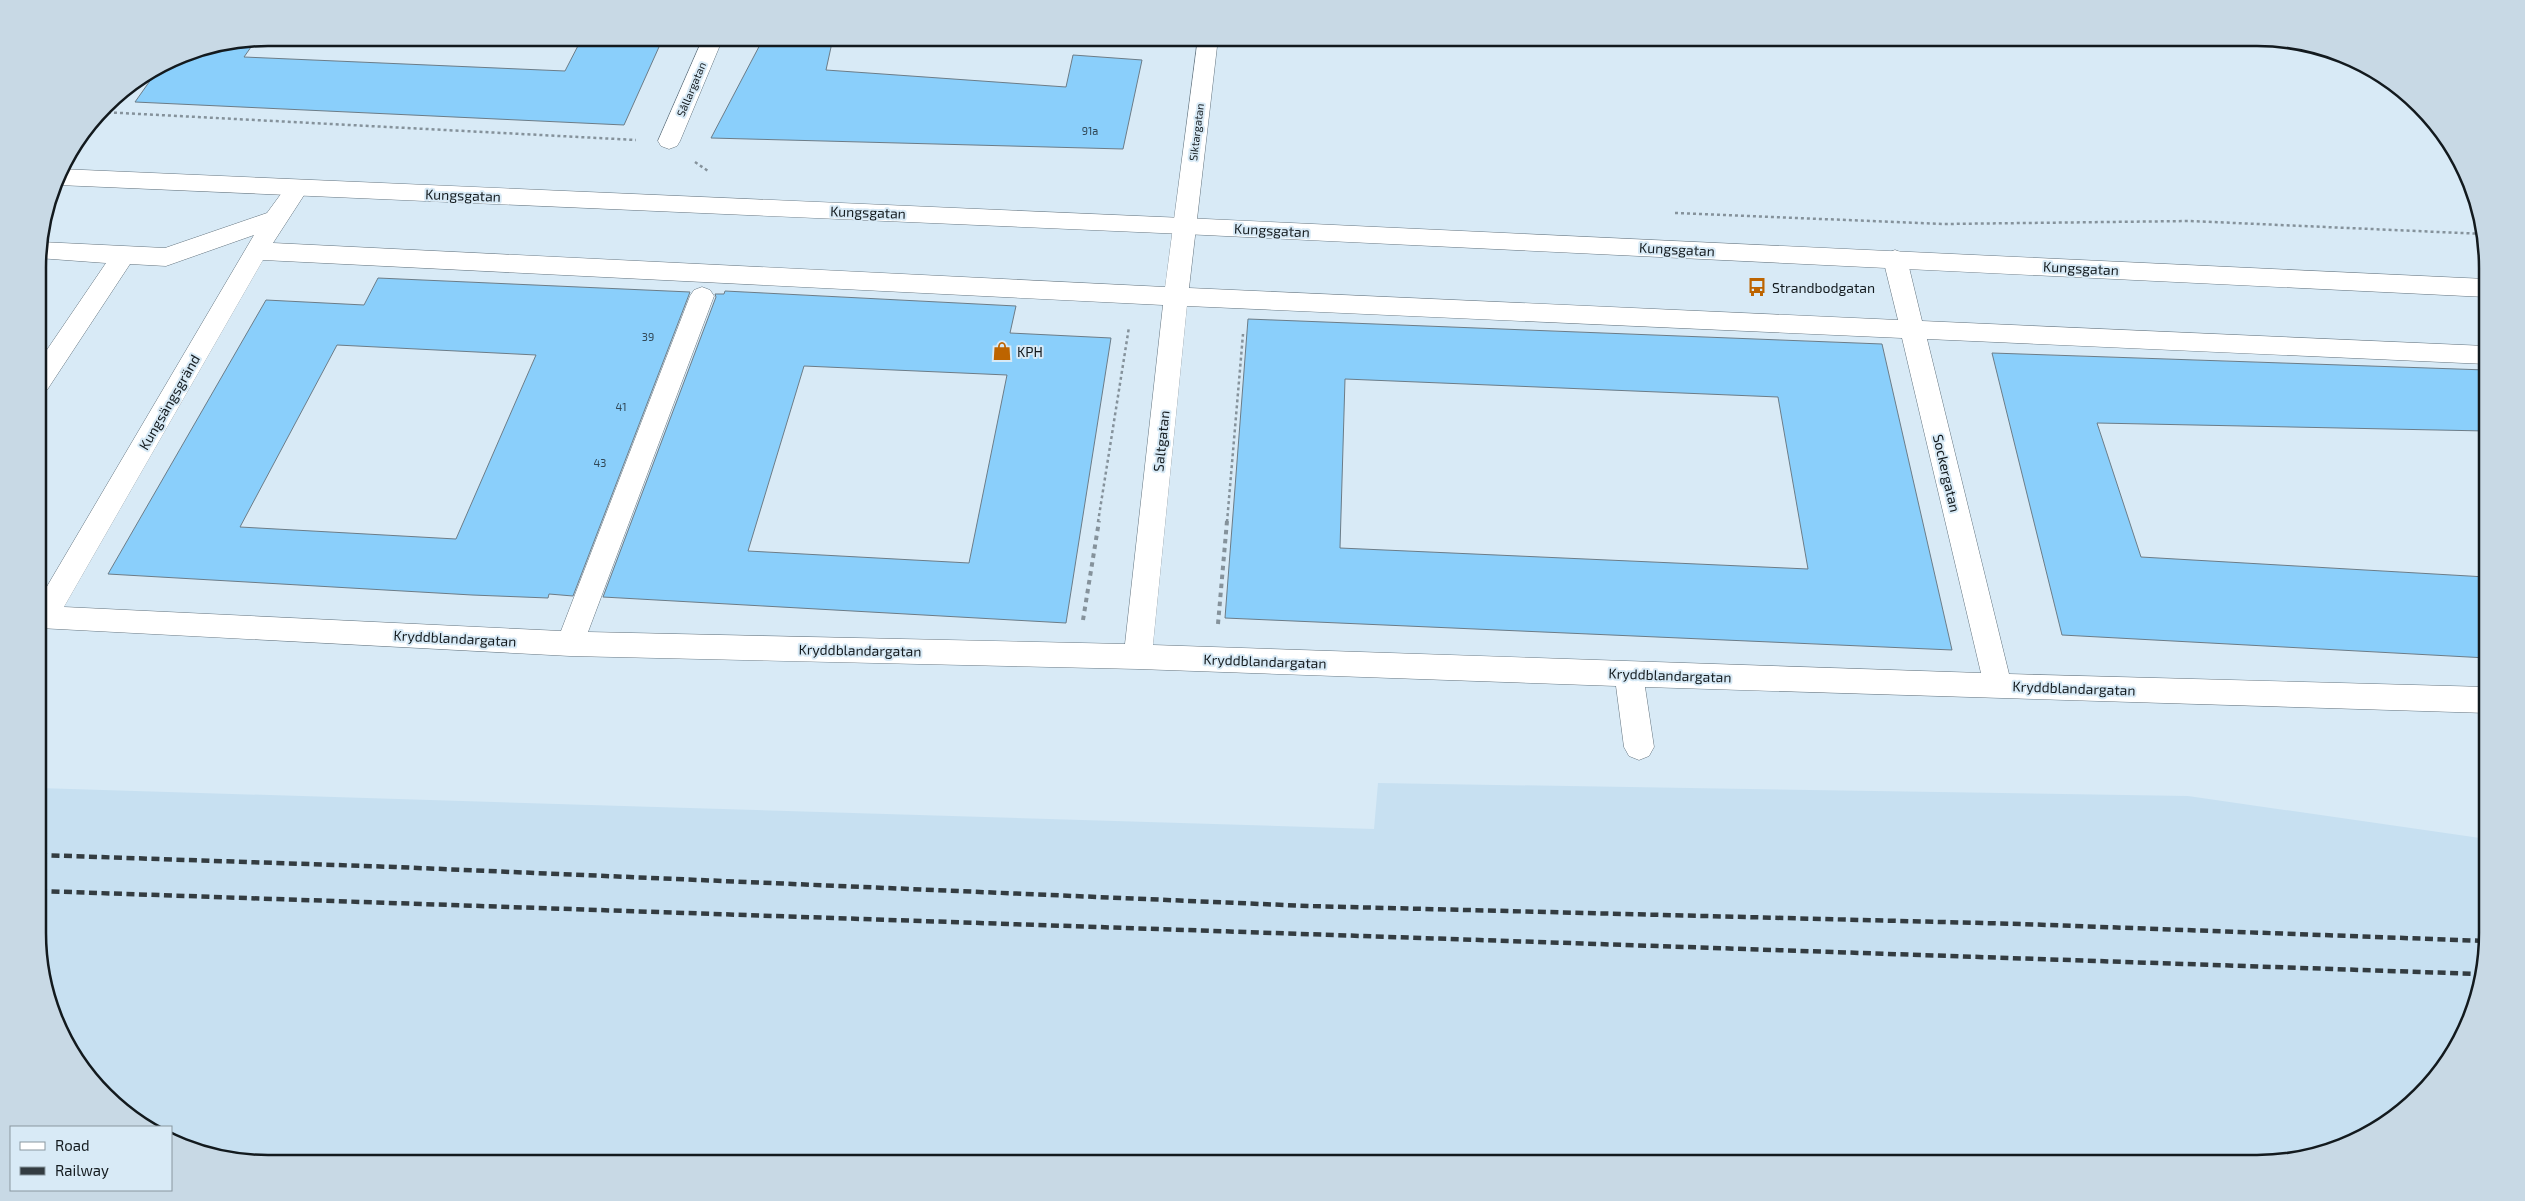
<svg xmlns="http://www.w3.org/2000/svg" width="2525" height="1201" viewBox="0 0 2525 1201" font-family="'Exo 2',sans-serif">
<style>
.built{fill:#c7e0f1}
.building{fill:#8acffb;stroke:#6c7c87;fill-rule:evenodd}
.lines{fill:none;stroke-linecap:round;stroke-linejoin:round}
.minor-casing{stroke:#64747f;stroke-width:1}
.major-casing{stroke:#64747f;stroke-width:1}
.path-far1{stroke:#85929b;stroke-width:2.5;stroke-dasharray:3 3;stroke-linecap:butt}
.path{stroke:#85929b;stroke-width:4;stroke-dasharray:4.5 4.5;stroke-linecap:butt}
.minor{fill:#fff;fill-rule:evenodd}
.major{fill:#fff;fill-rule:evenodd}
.rail{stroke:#333c41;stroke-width:4.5;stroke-dasharray:8 4.5;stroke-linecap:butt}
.labels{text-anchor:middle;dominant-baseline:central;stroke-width:4;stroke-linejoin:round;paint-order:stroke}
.far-street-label{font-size:11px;fill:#131a1e;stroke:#d8eaf6}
.number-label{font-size:11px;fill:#314755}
.street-label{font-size:14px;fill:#131a1e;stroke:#d8eaf6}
.poi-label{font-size:14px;fill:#131a1e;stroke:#d8eaf6;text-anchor:start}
.rim{fill:none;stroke:#131a1e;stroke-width:2.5}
</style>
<rect width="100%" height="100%" fill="#d8eaf6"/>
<!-- built -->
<path class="built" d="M 1378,783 L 2188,796 L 2487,839 L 2487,933 L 2470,1022 L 2430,1085 L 2385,1124 L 2331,1151 L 2272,1163 L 268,1163 L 179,1146 L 171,1141 L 171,1127 L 147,1127 L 127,1116 L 85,1073 L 55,1022 L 40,963 L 39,788 L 1374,829 Z"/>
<!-- building -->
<path class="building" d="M 582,38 L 663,38 L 624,125 L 135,102 L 159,68 L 180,55 L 256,40 L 244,57 L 565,71 Z
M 833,38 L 826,70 L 1066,87 L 1073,55 L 1142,60 L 1123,149 L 711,138 L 763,39 Z
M 378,278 L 690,292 L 573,596 L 549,594 L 548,598 L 472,595 L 108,574 L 266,300 L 364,305 ZM 337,345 L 536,355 L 456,539 L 240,527 Z
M 725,291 L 1016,306 L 1010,333 L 1111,338 L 1066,623 L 603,597 L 716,297 L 715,294 L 724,294 ZM 804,366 L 1007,375 L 969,563 L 748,551 Z
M 1248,319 L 1882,344 L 1952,650 L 1225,618 ZM 1345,379 L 1778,397 L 1808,569 L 1340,548 Z
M 1992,353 L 2486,370 L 2486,431 L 2097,423 L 2141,557 L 2486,577 L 2487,658 L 2062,635 Z"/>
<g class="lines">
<!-- minor casing -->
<g class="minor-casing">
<path id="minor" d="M 703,38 L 723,38 L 680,141 L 677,146 L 669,149 L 661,146 L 658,141 Z
M 1198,38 L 1218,38 L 1189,288 L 1898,320 L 1883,259 L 1887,253 L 1895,250 L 1903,253 L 1907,259 L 1922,321 L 2486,346 L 2486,364 L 1927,339 L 2009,674 L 2487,687 L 2487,713 L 1645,687 L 1654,747 L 1649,756 L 1639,760 L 1629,756 L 1624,747 L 1616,686 L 1138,669 L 570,656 L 39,628 L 39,600 L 254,235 L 166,266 L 130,264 L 47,390 L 38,393 L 38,363 L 106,263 L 38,258 L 41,242 L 165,248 L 267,213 L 289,183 L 297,181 L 305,183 L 308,189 L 273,243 L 1165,287 ZM 263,260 L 1163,305 L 1125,644 L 588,632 L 714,296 L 710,290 L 702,287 L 694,290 L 690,296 L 561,631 L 64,607 ZM 1187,306 L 1902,338 L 1981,673 L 1153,645 Z"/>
</g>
<!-- major casing -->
<g class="major-casing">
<path id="major" d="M 60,169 L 1184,218 L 2486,279 L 2486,297 L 1184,234 L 58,185 Z"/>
</g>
<!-- path-far1 -->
<path class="path-far1" d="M 102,112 L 636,140
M 695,162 L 708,171
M 1675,213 L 1944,224 L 2190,221 L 2484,234
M 1098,522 L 1129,327
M 1227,522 L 1243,334"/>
<!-- path -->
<path class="path" d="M 1083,620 L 1099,521
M 1218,624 L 1227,521"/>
<!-- minor -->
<use href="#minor" class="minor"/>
<!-- major -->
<use href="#major" class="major"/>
<!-- rail -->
<path class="rail" d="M 39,855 L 395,867 L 1308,906 L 2021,924 L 2486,941
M 39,891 L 2479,974"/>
</g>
<!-- icons -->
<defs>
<g id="bus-bare" transform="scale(1.5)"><path d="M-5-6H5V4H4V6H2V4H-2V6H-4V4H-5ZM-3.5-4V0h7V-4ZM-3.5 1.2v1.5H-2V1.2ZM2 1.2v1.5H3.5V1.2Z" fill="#bd6400" stroke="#d8eaf6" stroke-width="2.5" paint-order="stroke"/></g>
<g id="shop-bare" transform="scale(1.5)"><path d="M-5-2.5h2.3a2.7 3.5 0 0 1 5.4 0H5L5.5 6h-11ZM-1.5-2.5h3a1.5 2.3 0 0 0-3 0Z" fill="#bd6400" stroke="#d8eaf6" stroke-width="2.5" paint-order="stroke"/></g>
</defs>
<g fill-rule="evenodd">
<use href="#bus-bare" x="1757" y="287"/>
<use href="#shop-bare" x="1002" y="351"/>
</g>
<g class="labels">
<!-- far-street labels -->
<g class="far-street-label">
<text transform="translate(691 89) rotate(-67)">Sållargatan</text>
<text transform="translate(1196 132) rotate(-83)">Siktargatan</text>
</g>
<!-- number labels -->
<g class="number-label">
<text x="1090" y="130">91a</text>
<text x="648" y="336">39</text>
<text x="621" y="406">41</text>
<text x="600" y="462">43</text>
</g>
<!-- street labels -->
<g class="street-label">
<text transform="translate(463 195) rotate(2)">Kungsgatan</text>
<text transform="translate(868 212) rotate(2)">Kungsgatan</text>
<text transform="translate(1272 230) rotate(3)">Kungsgatan</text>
<text transform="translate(1677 249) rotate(3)">Kungsgatan</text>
<text transform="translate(2081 268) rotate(3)">Kungsgatan</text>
<text transform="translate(169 402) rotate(-60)">Kungsängsgränd</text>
<text transform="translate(1161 441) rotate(-84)">Saltgatan</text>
<text transform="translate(1947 473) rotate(77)">Sockergatan</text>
<text transform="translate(455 638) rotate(3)">Kryddblandargatan</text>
<text transform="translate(860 650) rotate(1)">Kryddblandargatan</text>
<text transform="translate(1265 661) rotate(2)">Kryddblandargatan</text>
<text transform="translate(1670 675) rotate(2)">Kryddblandargatan</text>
<text transform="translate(2074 688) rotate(2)">Kryddblandargatan</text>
</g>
<!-- poi labels -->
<g class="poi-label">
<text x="1772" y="287">Strandbodgatan</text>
<text x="1017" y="351">KPH</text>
</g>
</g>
<!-- crop -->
<path d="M0 0H2525V1201H0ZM268 46H2257A222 222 0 0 1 2479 268V933A222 222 0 0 1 2257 1155H268A222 222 0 0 1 46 933V268A222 222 0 0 1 268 46Z" fill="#c8d9e5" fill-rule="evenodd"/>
<path class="rim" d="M268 46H2257A222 222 0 0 1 2479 268V933A222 222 0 0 1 2257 1155H268A222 222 0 0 1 46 933V268A222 222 0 0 1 268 46Z"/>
<!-- legend -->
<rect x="10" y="1126" width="162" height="65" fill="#d8eaf6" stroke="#8997a0"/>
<rect x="20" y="1142" width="25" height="8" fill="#ffffff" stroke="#8997a0"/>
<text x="55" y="1151" font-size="15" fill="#131a1e">Road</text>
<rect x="20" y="1167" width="25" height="8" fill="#333c41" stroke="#8997a0"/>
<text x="55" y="1176" font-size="15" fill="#131a1e">Railway</text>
</svg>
